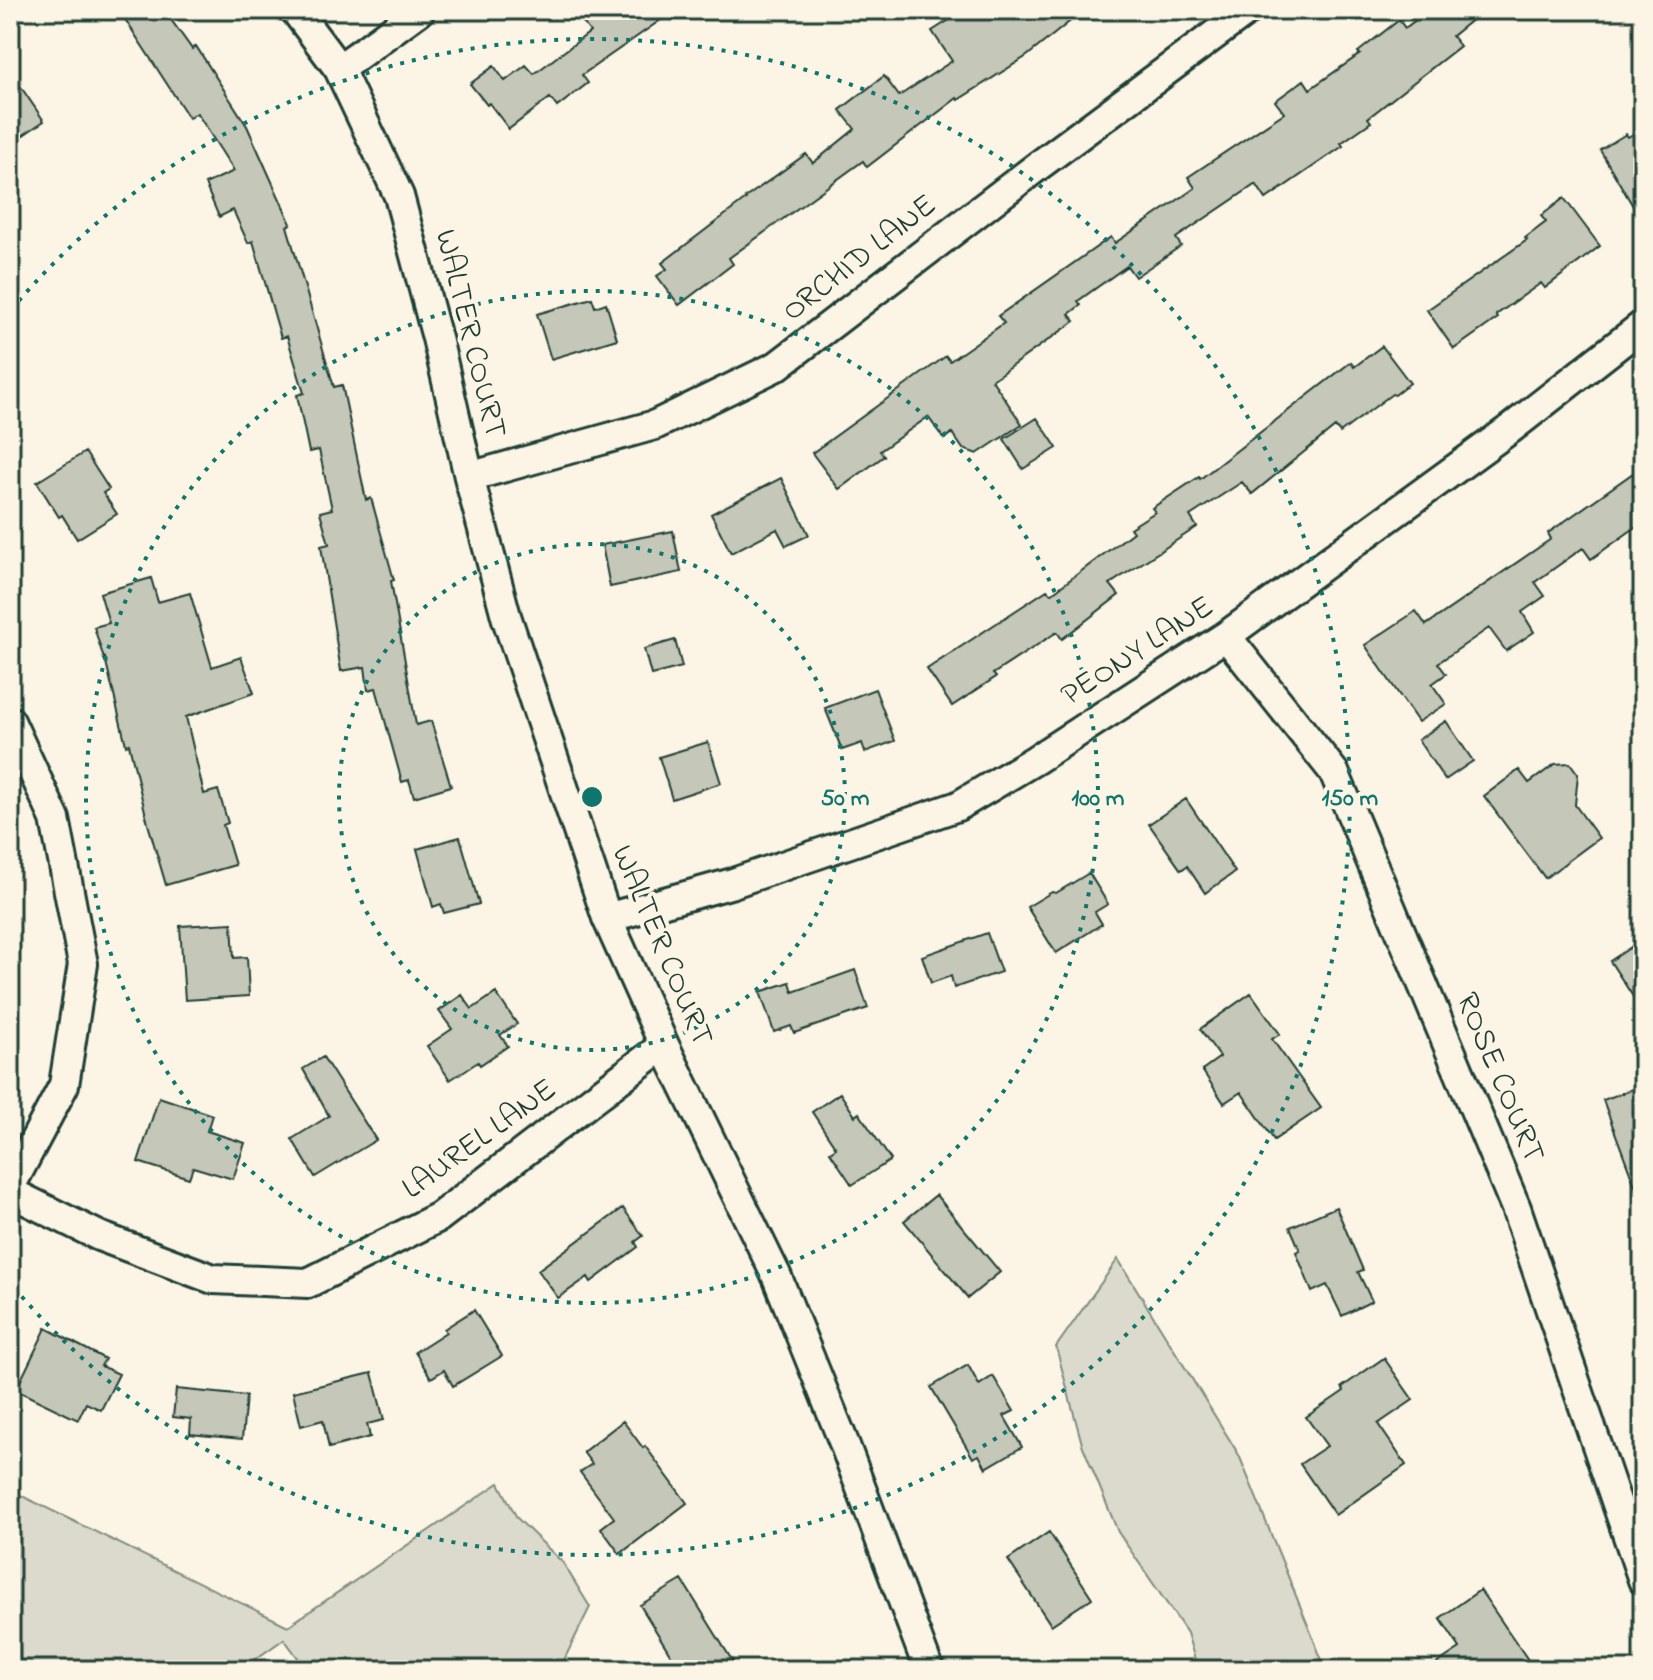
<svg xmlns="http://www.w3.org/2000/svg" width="1653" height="1680" viewBox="0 0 1653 1680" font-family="'Indie Flower',sans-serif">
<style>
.green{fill:#dcdacc;stroke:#7e8c80;stroke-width:2}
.building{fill:#c5c7b9;stroke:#1f3d34;stroke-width:2}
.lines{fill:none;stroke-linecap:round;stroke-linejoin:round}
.minor-casing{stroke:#1f3d34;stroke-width:34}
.minor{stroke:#fcf5e5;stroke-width:28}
.ring{fill:none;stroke:#0f766e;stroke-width:4;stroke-dasharray:4 8}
.labels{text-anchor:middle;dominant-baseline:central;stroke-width:8;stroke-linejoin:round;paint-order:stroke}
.street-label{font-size:32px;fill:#1f3d34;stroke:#fcf5e5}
.centre{fill:#0f766e;stroke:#fcf5e5;stroke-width:4}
.ring-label{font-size:24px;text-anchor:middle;font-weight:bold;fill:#0f766e;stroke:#fcf5e5;stroke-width:8;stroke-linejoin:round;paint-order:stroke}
</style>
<rect width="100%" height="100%" fill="#fcf5e5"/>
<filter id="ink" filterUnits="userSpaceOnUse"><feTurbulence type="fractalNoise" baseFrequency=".0125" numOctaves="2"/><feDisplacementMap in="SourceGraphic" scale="16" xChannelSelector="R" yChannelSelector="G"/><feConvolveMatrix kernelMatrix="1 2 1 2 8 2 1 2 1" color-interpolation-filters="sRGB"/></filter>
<g filter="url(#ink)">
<!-- green -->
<path class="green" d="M 1118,1259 L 1239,1455 L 1326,1670 L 1198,1670 L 1187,1633 L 1118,1532 L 1082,1444 L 1056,1347 Z
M 499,1483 L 517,1518 L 563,1563 L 590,1607 L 559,1670 L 307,1670 L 284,1639 L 240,1670 L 10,1670 L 10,1490 L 288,1626 Z"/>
<!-- building -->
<path class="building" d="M 119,10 L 164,10 L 192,49 L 196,46 L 247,126 L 291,224 L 287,226 L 334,387 L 342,385 L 366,500 L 371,498 L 394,580 L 391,581 L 416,725 L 431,721 L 451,786 L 414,797 L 409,780 L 402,782 L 376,688 L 368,690 L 365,667 L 341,671 L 321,546 L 329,544 L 320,512 L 332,509 L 319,450 L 309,452 L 297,395 L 304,393 L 287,336 L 281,338 L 253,241 L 248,243 L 233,210 L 219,217 L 205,184 L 234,171 L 197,113 L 189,118 Z
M 574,10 L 675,10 L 582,75 L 588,83 L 557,107 L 550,98 L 509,129 L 489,103 L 487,105 L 470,84 L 494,66 L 505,81 L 526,65 L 534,74 L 590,32 Z
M 965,10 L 1084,10 L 1027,56 L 958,100 L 957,98 L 867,167 L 863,161 L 729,258 L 733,264 L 679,305 L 657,276 L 667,269 L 662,263 L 746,199 L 745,198 L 806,154 L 813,163 L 855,129 L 840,110 L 884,76 L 899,96 L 952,61 L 932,31 Z
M 1429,10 L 1484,10 L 1452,36 L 1460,46 L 1368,118 L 1371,122 L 1341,143 L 1343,146 L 1266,199 L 1256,184 L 1176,238 L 1181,246 L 1135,277 L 1127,266 L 1078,301 L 1081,305 L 1069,314 L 1075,321 L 992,380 L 1022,424 L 977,454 L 963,449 L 952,433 L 944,439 L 928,417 L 880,451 L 884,456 L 839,489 L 812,453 L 946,356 L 950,361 L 1004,323 L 998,316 L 1111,237 L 1115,243 L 1195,188 L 1188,177 L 1284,113 L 1275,101 L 1304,80 L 1310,89 L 1360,54 L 1358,52 L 1399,20 L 1405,28 Z
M 10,71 L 44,121 L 10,144 Z
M 1643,128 L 1643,223 L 1600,150 L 1626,134 L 1628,137 Z
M 1564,198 L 1600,246 L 1545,288 L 1541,283 L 1496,315 L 1498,318 L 1454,349 L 1427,310 L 1527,240 L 1525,238 L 1546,222 L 1541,216 Z
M 592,298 L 595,307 L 606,303 L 617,339 L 551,359 L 537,314 Z
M 1382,346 L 1410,383 L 1395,395 L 1392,394 L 1340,433 L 1335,427 L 1252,494 L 1242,482 L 1190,516 L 1197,527 L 1110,584 L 1119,595 L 1062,639 L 1057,632 L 993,674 L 996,677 L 952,706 L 927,669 L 1047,590 L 1051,594 L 1133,532 L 1130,528 L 1155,512 L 1152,508 L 1199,477 L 1200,479 L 1351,362 L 1354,367 Z
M 1037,418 L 1057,448 L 1023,469 L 1004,439 Z
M 85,452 L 109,489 L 103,493 L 117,514 L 77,539 L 62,515 L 59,517 L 37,482 Z
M 1643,466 L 1643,522 L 1591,559 L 1583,548 L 1535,582 L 1545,596 L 1522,612 L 1534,632 L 1506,651 L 1489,628 L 1438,663 L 1446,674 L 1432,684 L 1446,704 L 1418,722 L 1365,645 L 1416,611 L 1426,625 L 1551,539 L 1548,533 Z
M 781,478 L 809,535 L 786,546 L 777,529 L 731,553 L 711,514 Z
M 673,531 L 681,572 L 610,587 L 602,545 Z
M 151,578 L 158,602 L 190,593 L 212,667 L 241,657 L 254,693 L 186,717 L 204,794 L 218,790 L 228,823 L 223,825 L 235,865 L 166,885 L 148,824 L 129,744 L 126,745 L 105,658 L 104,659 L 94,627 L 109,623 L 100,593 Z
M 675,640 L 682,667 L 651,675 L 644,649 Z
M 875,689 L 895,741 L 865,752 L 862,743 L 842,750 L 825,708 Z
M 1446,721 L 1473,761 L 1445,780 L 1418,740 Z
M 708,742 L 721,783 L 672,799 L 659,757 Z
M 1570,763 L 1578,774 L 1575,805 L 1599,838 L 1545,878 L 1484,796 L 1519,770 L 1529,783 L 1555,764 Z
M 1186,799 L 1235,872 L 1205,893 L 1187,866 L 1181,870 L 1149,824 Z
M 460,837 L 479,904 L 444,913 L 441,904 L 433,907 L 417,849 Z
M 1089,873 L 1108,904 L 1095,912 L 1102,924 L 1056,953 L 1027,907 L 1052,892 L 1056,893 Z
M 232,923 L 234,958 L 247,957 L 249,996 L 185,1000 L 180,926 Z
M 987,933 L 1001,972 L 954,988 L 951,976 L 931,983 L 922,956 Z
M 1643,939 L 1643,1012 L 1610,961 Z
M 855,970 L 868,1008 L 794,1033 L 791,1026 L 774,1032 L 760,992 L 790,982 L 793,992 Z
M 496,993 L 517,1024 L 500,1035 L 508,1046 L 480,1065 L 478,1062 L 450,1080 L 427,1046 L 452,1029 L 439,1011 L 462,995 L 472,1009 Z
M 1251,993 L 1280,1034 L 1272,1039 L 1321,1108 L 1274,1140 L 1241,1092 L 1224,1103 L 1202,1070 L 1220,1057 L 1200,1029 Z
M 323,1057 L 376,1140 L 315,1177 L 292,1139 L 329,1116 L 303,1069 Z
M 1643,1085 L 1643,1198 L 1640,1199 L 1603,1100 Z
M 840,1093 L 855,1116 L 859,1113 L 891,1160 L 852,1185 L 830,1152 L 836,1148 L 812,1112 Z
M 159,1097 L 212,1115 L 207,1131 L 245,1143 L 233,1179 L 193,1167 L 189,1178 L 138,1162 Z
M 936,1195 L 1000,1272 L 968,1298 L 904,1221 Z
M 1336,1207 L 1363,1270 L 1358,1272 L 1372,1301 L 1342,1316 L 1327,1285 L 1312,1292 L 1296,1252 L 1300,1250 L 1290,1227 Z
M 623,1208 L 643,1236 L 635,1242 L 638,1247 L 591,1282 L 588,1277 L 558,1298 L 538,1270 Z
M 474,1310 L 502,1356 L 453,1386 L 444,1370 L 431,1378 L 415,1352 L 446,1332 L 444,1329 Z
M 46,1328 L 105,1359 L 101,1366 L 119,1374 L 101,1410 L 86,1403 L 78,1420 L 16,1390 Z
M 1384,1358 L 1413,1400 L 1378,1424 L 1406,1465 L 1335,1515 L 1300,1464 L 1327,1446 L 1306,1417 L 1344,1391 L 1342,1387 Z
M 968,1365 L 979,1385 L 993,1376 L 1014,1411 L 1004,1416 L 1022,1447 L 986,1468 L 979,1455 L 973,1458 L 931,1387 Z
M 372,1373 L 384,1420 L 367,1424 L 370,1437 L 329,1448 L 323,1420 L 301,1426 L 293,1392 Z
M 176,1389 L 246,1396 L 242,1439 L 190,1434 L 191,1419 L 173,1417 Z
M 623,1421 L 643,1448 L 645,1446 L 687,1503 L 620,1554 L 601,1528 L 614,1518 L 580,1472 L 592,1464 L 583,1452 Z
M 1049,1532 L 1092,1598 L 1051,1625 L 1008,1560 Z
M 682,1580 L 738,1670 L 680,1670 L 640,1605 Z
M 1480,1590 L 1535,1670 L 1427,1670 L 1460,1648 L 1440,1618 Z"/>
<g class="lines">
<!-- minor casing -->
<g class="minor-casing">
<path id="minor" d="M 295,10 L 339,69 L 399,196 L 437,338 L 469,477 L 506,616 L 607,918 L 664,1045 L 777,1277 L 844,1443 L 929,1670
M 339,69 L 420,10
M 469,477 L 655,425 L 777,366 L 1038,166 L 1248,10
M 1226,636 L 1334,772 L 1516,1208 L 1643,1580
M 10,721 L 55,819 L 83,964 L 64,1085 L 10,1187
M 607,918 L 733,883 L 958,806 L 1035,760 L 1226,636 L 1510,429 L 1643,325
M 10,1192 L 99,1236 L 213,1279 L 308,1283 L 439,1217 L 664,1045"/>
</g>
<!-- minor -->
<use href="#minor" class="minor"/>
</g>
</g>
<!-- distance rings -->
<g class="ring">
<circle cx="592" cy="797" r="253"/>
<circle cx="592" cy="797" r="506"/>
<path d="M11 310A758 758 0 1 1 11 1284"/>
</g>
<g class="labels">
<!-- street labels -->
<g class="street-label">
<text transform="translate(860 259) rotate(-38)">ORCHID LANE</text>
<text transform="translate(469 334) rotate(76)">WALTER COURT</text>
<text transform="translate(1138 652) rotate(-33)">PEONY LANE</text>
<text transform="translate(661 946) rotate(67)">WALTER COURT</text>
<text transform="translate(1499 1078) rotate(67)">ROSE COURT</text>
<text transform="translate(480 1140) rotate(-36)">LAUREL LANE</text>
</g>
</g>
<circle cx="592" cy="797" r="12" class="centre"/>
<g class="ring-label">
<text x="845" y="805">50 m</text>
<text x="1098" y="805">100 m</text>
<text x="1350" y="805">150 m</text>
</g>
<!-- margin -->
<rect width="1653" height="1680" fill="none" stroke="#fcf5e5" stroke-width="40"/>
<rect x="20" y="20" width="1613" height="1640" fill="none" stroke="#1f3d34" stroke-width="3" filter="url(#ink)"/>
</svg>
